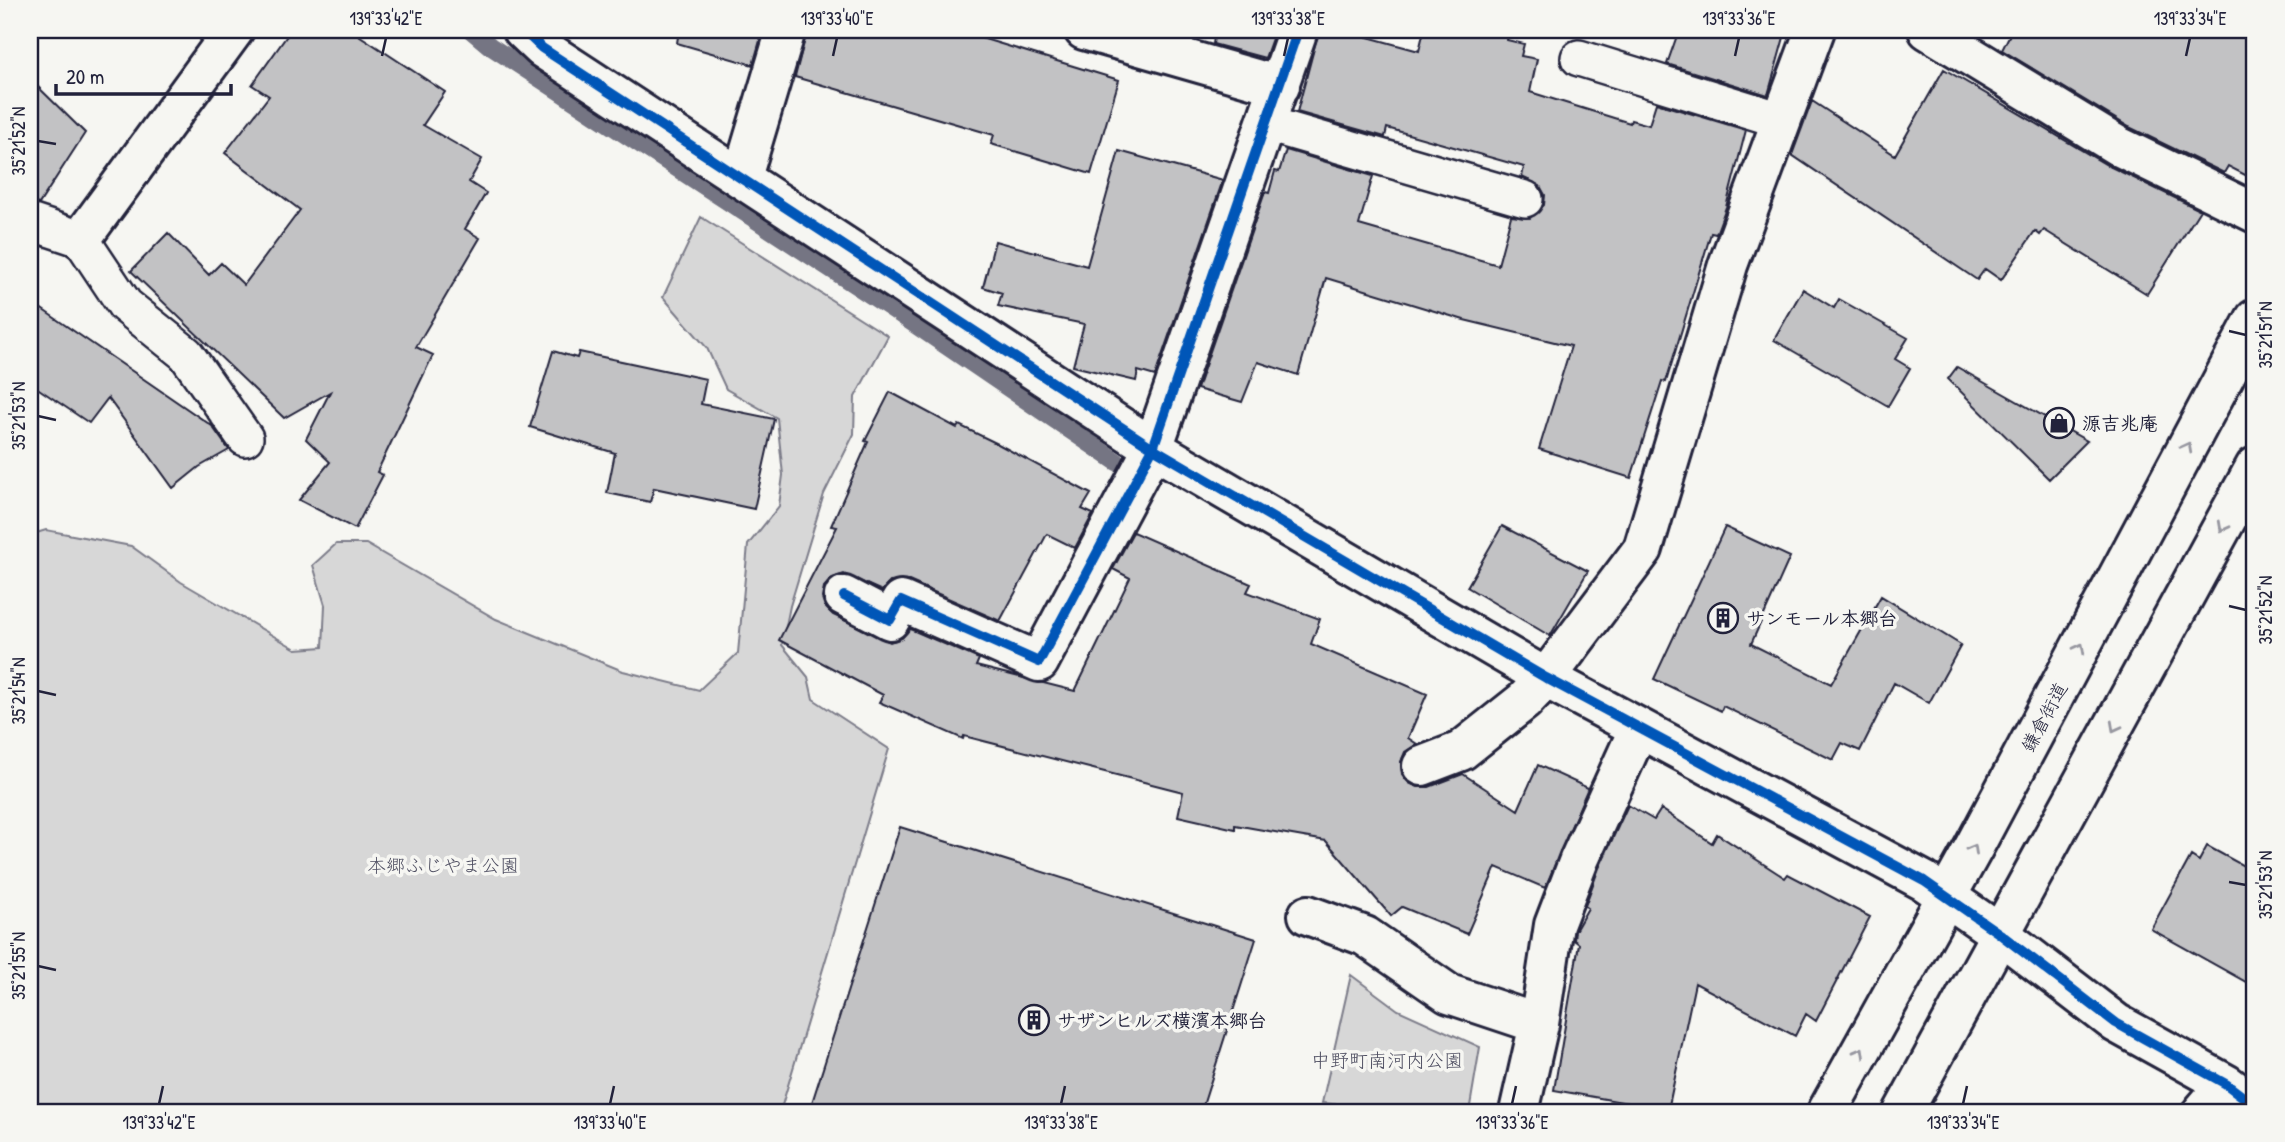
<svg xmlns="http://www.w3.org/2000/svg" width="2285" height="1142" viewBox="0 0 2285 1142" font-family="'Patrick Hand','Klee One',sans-serif">
<style>
.green{fill:#d7d7d7;stroke:#7c7c89;stroke-width:2}
.lines{fill:none;stroke-linecap:round;stroke-linejoin:round}
.stream{stroke:#757583;stroke-width:18}
.building{fill:#c2c2c4;stroke:#22223b;stroke-width:2}
.service-casing{stroke:#22223b;stroke-width:40}
.minor-casing{stroke:#22223b;stroke-width:44}
.primary-casing{stroke:#22223b;stroke-width:44}
.service{stroke:#f6f6f2;stroke-width:35}
.minor{stroke:#f6f6f2;stroke-width:38}
.primary{stroke:#f6f6f2;stroke-width:38}
.cycleway-casing{stroke:#f6f6f2;stroke-width:15}
.cycleway{stroke:#0057b8;stroke-width:10}
.oneway{stroke:#9797a0}
.ticks{fill:none;stroke:#22223b;stroke-width:2.5}
.labels{text-anchor:middle;dominant-baseline:central;stroke-width:7;stroke-linejoin:round;paint-order:stroke}
.poi-label{font-size:19px;font-weight:bold;fill:#22223b;stroke:#f6f6f2;text-anchor:start}
.street-label{font-size:19px;fill:#22223b;stroke:#f6f6f2}
.park-label{font-size:19px;fill:#4f4f62;stroke:#f6f6f2}
.neatline{fill:none;stroke:#22223b;stroke-width:2.5}
.ticks-label{font-size:18px;text-anchor:middle;fill:#22223b}
</style>
<rect width="100%" height="100%" fill="#f6f6f2"/>
<filter id="ink" filterUnits="userSpaceOnUse"><feTurbulence type="fractalNoise" baseFrequency=".0143" numOctaves="2"/><feDisplacementMap in="SourceGraphic" scale="14" xChannelSelector="R" yChannelSelector="G"/><feConvolveMatrix kernelMatrix="1 2 1 2 8 2 1 2 1" color-interpolation-filters="sRGB"/></filter>
<g filter="url(#ink)">
<!-- green -->
<path class="green" d="M 701,217 L 888,336 L 855,397 L 854,434 L 824,494 L 790,606 L 782,645 L 808,677 L 813,699 L 889,749 L 780,1112 L 30,1112 L 30,535 L 46,530 L 131,546 L 181,582 L 296,649 L 323,647 L 325,605 L 313,565 L 336,544 L 366,544 L 496,619 L 623,671 L 699,690 L 738,653 L 748,545 L 779,506 L 783,475 L 777,418 L 726,389 L 707,348 L 663,297 Z
M 1351,975 L 1398,1010 L 1480,1047 L 1469,1112 L 1413,1112 L 1322,1103 Z"/>
<g class="lines">
<!-- stream -->
<path class="stream" d="M 471,30 L 490,46 L 898,313 L 1117,462"/>
</g>
<!-- building -->
<path class="building" d="M 291,30 L 351,30 L 445,92 L 423,125 L 482,159 L 469,182 L 486,193 L 465,229 L 480,238 L 416,347 L 433,355 L 377,472 L 383,475 L 355,529 L 299,500 L 330,462 L 306,439 L 330,392 L 284,418 L 131,271 L 168,233 L 209,275 L 221,263 L 244,285 L 300,210 L 225,153 L 269,96 L 252,85 Z
M 679,30 L 763,30 L 753,65 L 677,43 Z
M 807,30 L 955,30 L 1119,80 L 1091,174 L 991,144 L 994,135 L 795,77 Z
M 1215,30 L 1275,30 L 1265,58 L 1213,44 Z
M 1319,30 L 1342,30 L 1419,51 L 1424,30 L 1509,30 L 1507,40 L 1524,44 L 1521,56 L 1537,59 L 1530,92 L 1630,123 L 1631,120 L 1649,125 L 1656,103 L 1746,130 L 1726,207 L 1716,234 L 1711,233 L 1666,382 L 1662,381 L 1631,478 L 1539,449 L 1571,346 L 1464,320 L 1326,278 L 1298,375 L 1258,362 L 1242,402 L 1197,389 L 1265,192 L 1269,193 L 1275,171 L 1279,172 L 1286,150 L 1373,176 L 1359,225 L 1498,265 L 1511,216 L 1530,218 L 1544,205 L 1545,195 L 1540,186 L 1522,177 L 1524,167 L 1387,128 L 1385,137 L 1297,112 Z
M 1679,30 L 1786,30 L 1768,95 L 1667,64 Z
M 2012,30 L 2255,30 L 2255,180 L 2228,166 L 2224,173 L 2129,127 L 2002,50 Z
M 1944,69 L 2107,165 L 2200,210 L 2147,294 L 2044,230 L 2040,235 L 2035,231 L 2001,280 L 1985,269 L 1977,280 L 1792,155 L 1812,101 L 1895,155 Z
M 30,79 L 85,133 L 39,204 L 30,202 Z
M 1119,151 L 1223,180 L 1155,376 L 1138,371 L 1136,381 L 1073,366 L 1084,324 L 998,306 L 1002,293 L 983,287 L 995,241 L 1087,266 Z
M 1803,289 L 1834,308 L 1839,299 L 1908,338 L 1895,359 L 1910,368 L 1888,406 L 1774,340 Z
M 30,301 L 212,426 L 229,450 L 199,467 L 173,488 L 108,398 L 89,423 L 30,383 Z
M 553,351 L 577,358 L 579,352 L 706,379 L 701,404 L 774,419 L 754,509 L 654,488 L 650,502 L 607,493 L 615,453 L 530,427 Z
M 1957,367 L 2087,441 L 2049,479 L 1948,379 Z
M 890,392 L 957,428 L 959,425 L 998,444 L 1091,494 L 1082,509 L 1093,514 L 1075,548 L 1047,534 L 1000,621 L 909,581 L 890,582 L 882,591 L 844,574 L 832,578 L 824,587 L 822,598 L 825,607 L 833,615 L 890,642 L 902,638 L 910,629 L 979,659 L 976,666 L 1075,691 L 1130,578 L 1113,569 L 1133,532 L 1251,584 L 1247,592 L 1320,619 L 1311,644 L 1427,694 L 1408,738 L 1417,744 L 1405,752 L 1401,762 L 1402,774 L 1409,783 L 1418,787 L 1429,787 L 1463,774 L 1518,810 L 1538,765 L 1588,788 L 1545,888 L 1496,867 L 1467,934 L 1402,907 L 1391,916 L 1326,841 L 1235,825 L 1235,829 L 1178,816 L 1183,792 L 964,736 L 963,739 L 879,702 L 883,695 L 779,640 L 837,527 L 831,526 L 868,442 L 865,441 Z
M 1502,526 L 1588,571 L 1550,636 L 1467,587 Z
M 1725,527 L 1790,557 L 1751,644 L 1831,684 L 1881,596 L 1961,645 L 1929,703 L 1894,683 L 1860,751 L 1842,743 L 1833,760 L 1723,706 L 1721,711 L 1654,679 Z
M 1628,805 L 1654,820 L 1661,809 L 1712,843 L 1717,834 L 1785,878 L 1788,874 L 1870,917 L 1816,1021 L 1806,1014 L 1795,1036 L 1695,983 L 1668,1110 L 1554,1090 L 1579,944 L 1574,940 L 1575,931 L 1588,908 L 1585,906 L 1599,868 Z
M 900,827 L 1256,939 L 1201,1112 L 809,1112 Z
M 2207,846 L 2255,872 L 2255,987 L 2151,929 L 2191,856 L 2199,861 Z"/>
<g class="lines">
<!-- service casing -->
<g class="service-casing">
<path id="service" d="M 1579,58 L 1781,120
M 1267,124 L 1525,199
M 30,222 L 81,239 L 125,305 L 186,354 L 245,438"/>
</g>
<!-- minor casing -->
<g class="minor-casing">
<path id="minor" d="M 523,30 L 542,48 L 1153,448 L 1546,678 L 1924,881 L 2000,934 L 2116,1023 L 2226,1084 L 2255,1106
M 1084,30 L 1280,86
M 1928,30 L 2118,146 L 2255,213
M 742,177 L 786,30
M 81,239 L 234,30
M 844,596 L 890,620 L 901,601 L 1039,662 L 1153,448 L 1298,30
M 1422,766 L 1461,751 L 1524,701 L 1546,678 L 1643,549 L 1728,265 L 1815,30
M 1308,915 L 1365,936 L 1449,994 L 1539,1024
M 1519,1112 L 1539,1024 L 1554,925 L 1579,860 L 1639,728
M 2202,1112 L 2226,1084"/>
</g>
<!-- primary casing -->
<g class="primary-casing">
<path id="primary" d="M 1827,1112 L 1974,847 L 2255,319
M 1903,1112 L 2255,467"/>
</g>
<!-- service -->
<use href="#service" class="service"/>
<!-- minor -->
<use href="#minor" class="minor"/>
<!-- primary -->
<use href="#primary" class="primary"/>
<!-- cycleway casing -->
<g class="cycleway-casing">
<path id="cycleway" d="M 523,30 L 542,48 L 1153,448 L 1546,678 L 1924,881 L 2000,934 L 2116,1023 L 2226,1084 L 2255,1106
M 844,596 L 890,620 L 901,601 L 1039,662 L 1153,448 L 1298,30"/>
</g>
<!-- cycleway -->
<use href="#cycleway" class="cycleway"/>
</g>
<!-- one-way arrows -->
<defs><path id="oneway-chevron" d="M-2-3.5L2.5 0L-2 3.5" fill="none" stroke-width="1.6" stroke-linecap="round" stroke-linejoin="round" transform="scale(1.75)"/></defs>
<g class="oneway">
<use href="#oneway-chevron" transform="translate(2187 447) rotate(-62)"/>
<use href="#oneway-chevron" transform="translate(2223 527) rotate(118)"/>
<use href="#oneway-chevron" transform="translate(2080 648) rotate(-62)"/>
<use href="#oneway-chevron" transform="translate(2115 727) rotate(118)"/>
<use href="#oneway-chevron" transform="translate(1973 849) rotate(-61)"/>
<use href="#oneway-chevron" transform="translate(1860 1052) rotate(-61)"/>
</g>
</g>
<!-- ticks -->
<path class="ticks" d="M 382,56 L 386,38M 833,56 L 837,38M 1284,56 L 1288,38M 1735,56 L 1739,38M 2186,56 L 2190,38M 38,141 L 56,144M 2229,331 L 2246,335M 38,416 L 56,420M 2229,606 L 2246,610M 38,691 L 56,695M 2229,882 L 2246,885M 38,966 L 56,970M 159,1104 L 163,1086M 610,1104 L 614,1086M 1061,1104 L 1065,1086M 1512,1104 L 1516,1086M 1963,1104 L 1967,1086"/>
<!-- icons -->
<defs>
<g id="shop-ring" transform="scale(1.575)"><circle r="9.5" fill="#f6f6f2" stroke="#22223b" stroke-width="1.5"/><path d="M-5-2.5h2.3a2.7 3.5 0 0 1 5.4 0H5L5.5 6h-11ZM-1.5-2.5h3a1.5 2.3 0 0 0-3 0Z" fill="#22223b"/></g>
<g id="building-ring" transform="scale(1.575)"><circle r="9.5" fill="#f6f6f2" stroke="#22223b" stroke-width="1.5"/><path d="M-4-6H4V6H1V3H-1V6H-4ZM-2.5-4.3h1.7v1.8h-1.7ZM.8-4.3h1.7v1.8H.8ZM-2.5-1h1.7V.8h-1.7ZM.8-1h1.7V.8H.8Z" fill="#22223b"/></g>
</defs>
<g fill-rule="evenodd">
<use href="#shop-ring" x="2059" y="423"/>
<use href="#building-ring" x="1723" y="618"/>
<use href="#building-ring" x="1034" y="1020"/>
</g>
<g class="labels">
<!-- poi labels -->
<g class="poi-label">
<text x="2082" y="423">源吉兆庵</text>
<text x="1746" y="618">サンモール本郷台</text>
<text x="1057" y="1020">サザンヒルズ横濱本郷台</text>
</g>
<!-- street labels -->
<g class="street-label">
<text transform="translate(2044 717) rotate(-62)">鎌倉街道</text>
</g>
<!-- park labels -->
<g class="park-label">
<text x="443" y="865">本郷ふじやま公園</text>
<text x="1387" y="1060">中野町南河内公園</text>
</g>
</g>
<!-- margin -->
<rect width="2285" height="1142" fill="none" stroke="#f6f6f2" stroke-width="77"/>
<!-- scale -->
<path d="M56 84v10h175v-10" fill="none" stroke="#22223b" stroke-width="3.5"/>
<text x="66" y="84" font-size="21" fill="#22223b" stroke="#f6f6f2" stroke-width="5" paint-order="stroke">20 m</text>
<rect x="38" y="38" width="2208" height="1066" class="neatline"/>
<g class="ticks-label">
<text x="386" y="25">139°33'42"E</text>
<text x="837" y="25">139°33'40"E</text>
<text x="1288" y="25">139°33'38"E</text>
<text x="1739" y="25">139°33'36"E</text>
<text x="2190" y="25">139°33'34"E</text>
<text transform="translate(19 141) rotate(-90)" y="6">35°21'52"N</text>
<text transform="translate(2266 335) rotate(-90)" y="6">35°21'51"N</text>
<text transform="translate(19 416) rotate(-90)" y="6">35°21'53"N</text>
<text transform="translate(2266 610) rotate(-90)" y="6">35°21'52"N</text>
<text transform="translate(19 691) rotate(-90)" y="6">35°21'54"N</text>
<text transform="translate(2266 885) rotate(-90)" y="6">35°21'53"N</text>
<text transform="translate(19 966) rotate(-90)" y="6">35°21'55"N</text>
<text x="159" y="1129">139°33'42"E</text>
<text x="610" y="1129">139°33'40"E</text>
<text x="1061" y="1129">139°33'38"E</text>
<text x="1512" y="1129">139°33'36"E</text>
<text x="1963" y="1129">139°33'34"E</text>
</g>
</svg>
